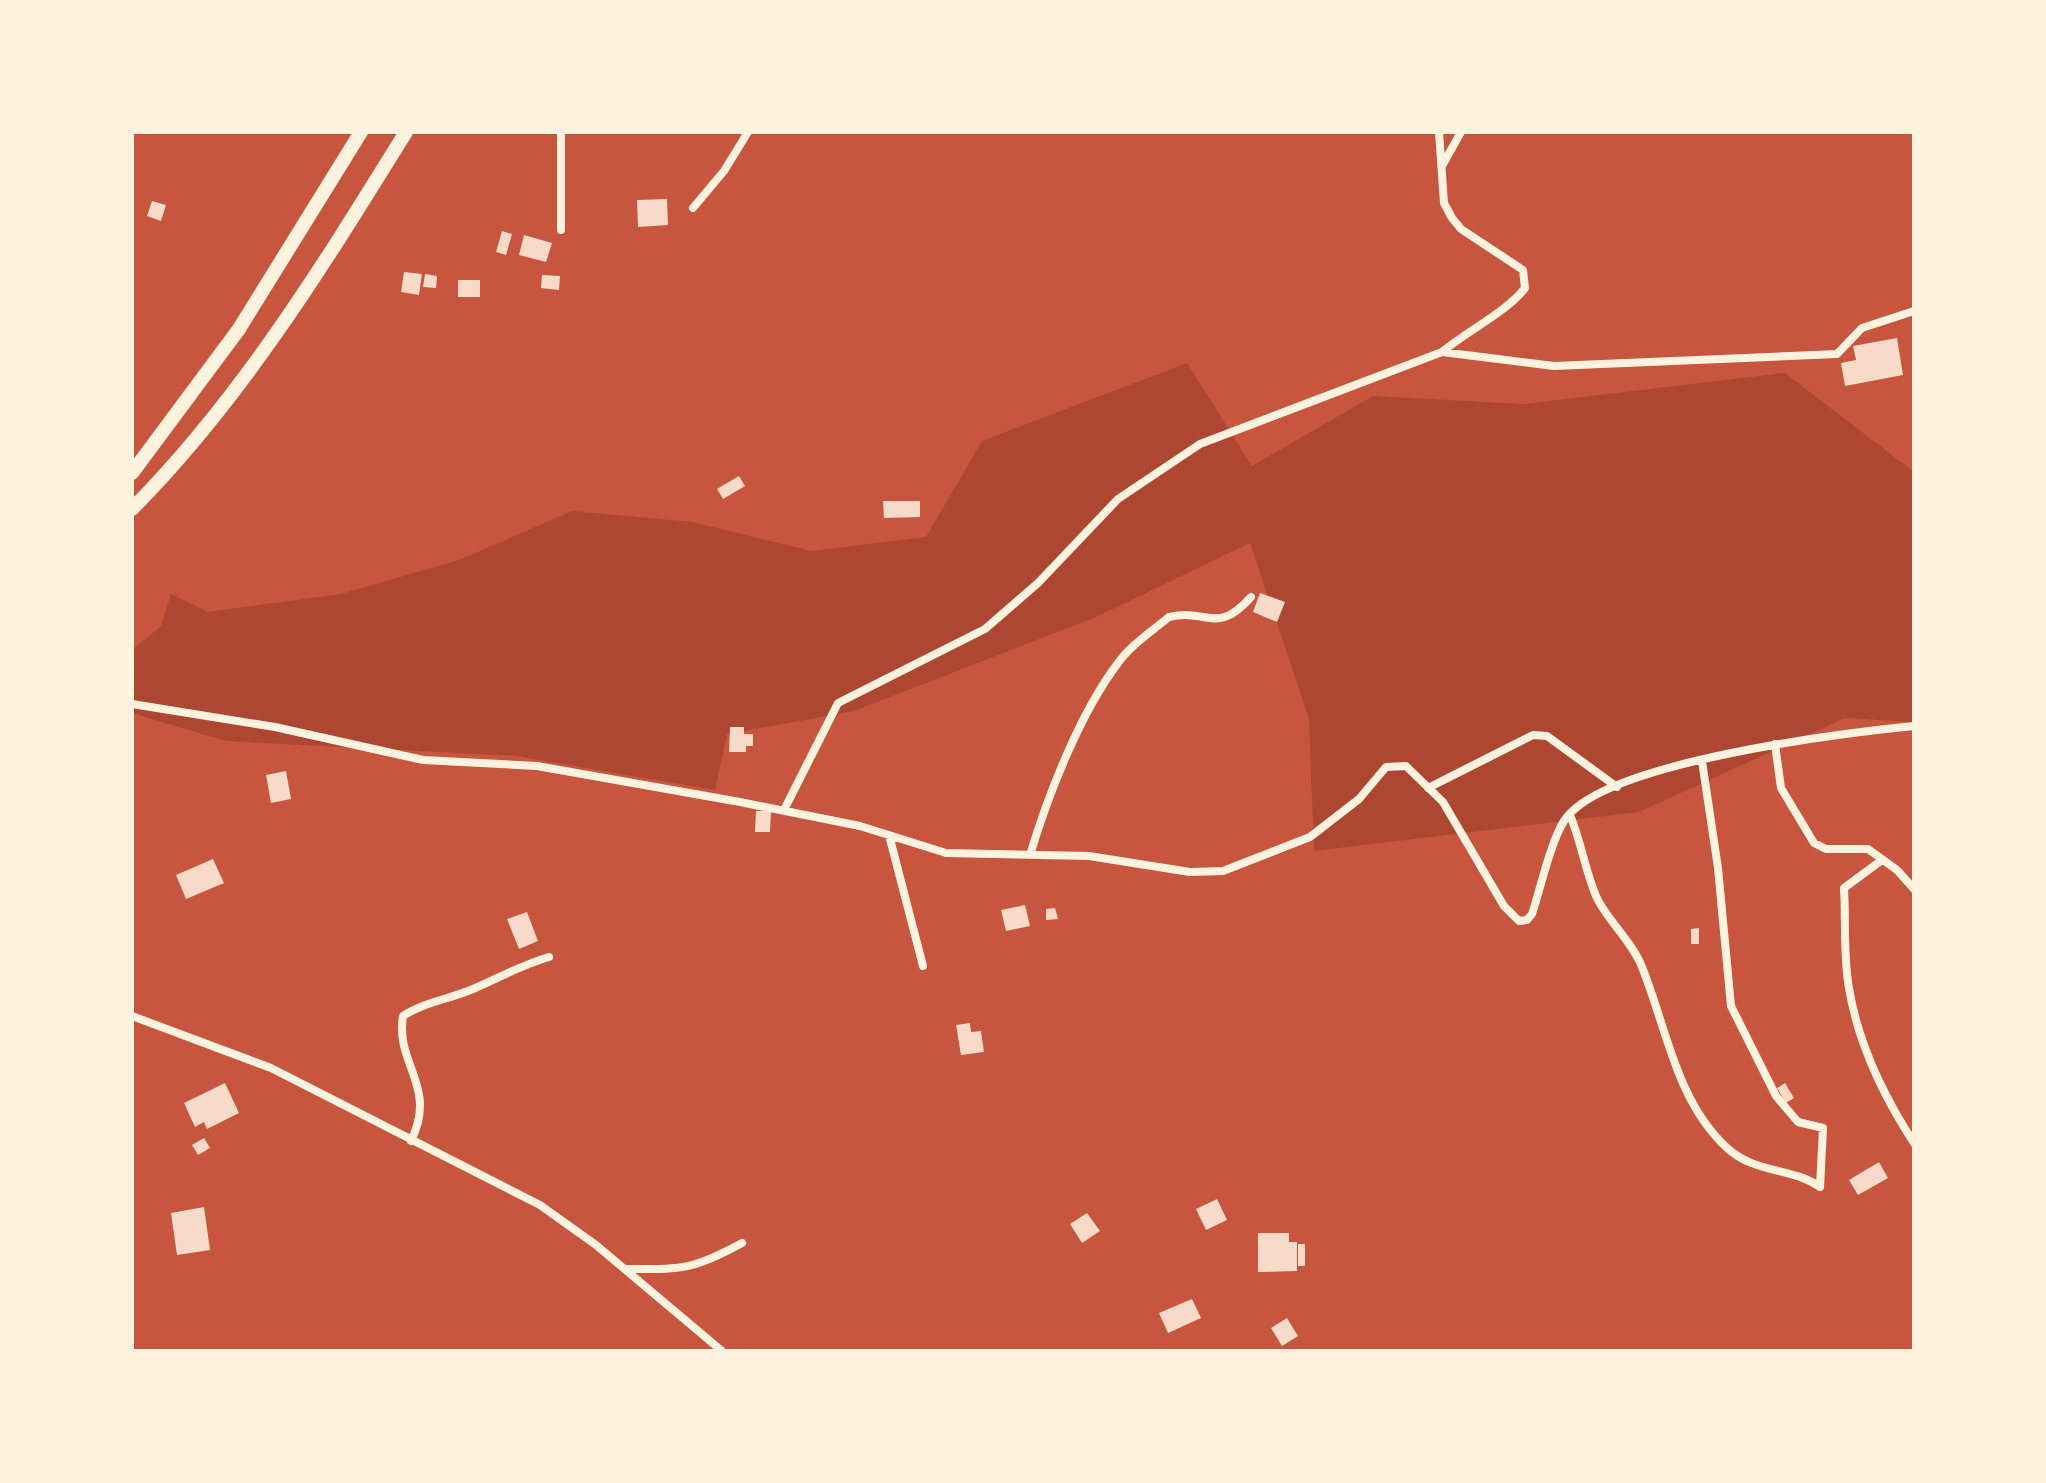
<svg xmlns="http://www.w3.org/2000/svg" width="2046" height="1483" viewBox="0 0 2046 1483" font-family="'Source Sans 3',sans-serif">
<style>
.green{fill:#ae4732}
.building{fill:#f7dbc8}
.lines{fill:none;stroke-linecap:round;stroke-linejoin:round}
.minor{stroke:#fff3e0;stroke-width:8}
.primary{stroke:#fff3e0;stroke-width:14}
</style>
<rect width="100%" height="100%" fill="#c8553d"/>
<!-- green -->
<path class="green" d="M 1187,363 L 1252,466 L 1373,396 L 1524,404 L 1785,373 L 1914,472 L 1914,722 L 1845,718 L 1639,812 L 1314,851 L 1309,719 L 1250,543 L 1096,617 L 854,711 L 727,734 L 715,790 L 516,756 L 226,741 L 132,713 L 132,650 L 161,626 L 171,594 L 208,612 L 341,594 L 459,560 L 572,511 L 692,522 L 811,551 L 926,537 L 982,441 Z"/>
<!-- building -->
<path class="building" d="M 667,199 L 668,225 L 638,227 L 637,200 Z
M 152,201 L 166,205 L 161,221 L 147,216 Z
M 502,231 L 512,234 L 506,255 L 496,252 Z
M 524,235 L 552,243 L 546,262 L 519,255 Z
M 404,272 L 422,274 L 419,295 L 401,292 Z
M 425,274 L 437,276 L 436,288 L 423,287 Z
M 542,275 L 560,276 L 559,290 L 541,288 Z
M 458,280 L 480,280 L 480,297 L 458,297 Z
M 1897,338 L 1903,375 L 1845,386 L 1841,363 L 1856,360 L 1853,346 Z
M 739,476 L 745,486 L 723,499 L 717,489 Z
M 883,501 L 920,501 L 920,517 L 884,518 Z
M 1260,593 L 1285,602 L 1277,622 L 1253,612 Z
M 730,727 L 744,727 L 744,734 L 753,734 L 753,746 L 746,746 L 746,752 L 729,752 Z
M 286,771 L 291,799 L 271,803 L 266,775 Z
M 756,811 L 771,811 L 770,832 L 755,832 Z
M 213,859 L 224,883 L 186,899 L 176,875 Z
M 1025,905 L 1030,926 L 1006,931 L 1001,910 Z
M 1055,908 L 1058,919 L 1046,920 L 1046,909 Z
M 527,912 L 538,941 L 519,949 L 507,919 Z
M 1699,928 L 1699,944 L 1691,944 L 1691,929 Z
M 970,1023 L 971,1032 L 981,1031 L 984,1052 L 961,1055 L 956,1025 Z
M 225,1083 L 239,1113 L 207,1129 L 204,1122 L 195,1127 L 184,1103 Z
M 1785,1083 L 1794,1098 L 1786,1103 L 1777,1088 Z
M 204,1138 L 210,1148 L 198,1155 L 192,1145 Z
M 1879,1162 L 1888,1178 L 1858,1195 L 1849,1180 Z
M 1217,1199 L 1227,1220 L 1206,1230 L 1196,1209 Z
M 204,1207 L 210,1250 L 177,1255 L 171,1213 Z
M 1087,1213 L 1100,1231 L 1082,1243 L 1070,1224 Z
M 1258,1233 L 1289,1233 L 1289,1242 L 1297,1242 L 1297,1271 L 1258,1272 Z
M 1298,1244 L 1305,1244 L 1305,1266 L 1298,1266 Z
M 1192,1299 L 1201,1318 L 1168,1333 L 1159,1313 Z
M 1287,1318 L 1298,1336 L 1282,1346 L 1271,1328 Z"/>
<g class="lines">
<!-- minor -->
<path class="minor" d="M 1442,166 L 1461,132
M 693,208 L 724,171 L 748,132
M 561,230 L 561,132
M 1442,352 L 1554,366 L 1837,354 L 1862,328 L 1914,311
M 132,704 L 275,727 L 423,760 L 537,766 L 740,802 L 860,826 L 946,853 L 1089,856 L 1190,872 L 1223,871 L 1310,837 L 1359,799 L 1386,767 L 1406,766 L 1443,802 L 1504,906 L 1519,921 L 1527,920 L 1532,914 C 1540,890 1551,841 1564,821 C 1601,762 1844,733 1914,726
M 1775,744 L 1781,788 L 1814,843 L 1826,849 L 1868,849 L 1897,870 L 1914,889
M 1702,761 L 1718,868 L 1731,1006 L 1776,1096 L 1798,1122 L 1823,1128 L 1820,1187
M 1428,788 L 1533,735 L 1547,736 L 1617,787
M 784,810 L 838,703 L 985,629 L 1038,583 L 1118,499 L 1200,444 L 1442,352 C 1467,331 1508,311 1525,288 L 1523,270 L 1461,229 L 1452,218 L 1444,203 L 1439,132
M 1570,815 C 1581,841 1585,870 1596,896 C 1606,919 1632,941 1642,967 C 1667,1029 1676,1100 1726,1147 C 1756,1175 1790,1166 1820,1187
M 889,835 L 923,966
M 1030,855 C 1048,795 1080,713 1118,663 C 1131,645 1152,631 1169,617 C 1209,608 1216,636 1251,597
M 1882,860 L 1844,888 C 1846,920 1843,955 1849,988 C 1858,1043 1884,1097 1914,1143
M 132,1016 L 271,1068 L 540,1205 L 596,1245 L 722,1351
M 411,1141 C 438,1086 395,1065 403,1016 C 424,1002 450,999 473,989 C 499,978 521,965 549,957
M 625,1269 C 681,1269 691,1271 742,1243"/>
<!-- primary -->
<path class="primary" d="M 132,473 L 239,329 L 361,132
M 132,509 C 242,398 324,264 406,132"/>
</g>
<!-- border -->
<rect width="2046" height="1483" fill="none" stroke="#fff3e0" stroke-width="268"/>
</svg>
